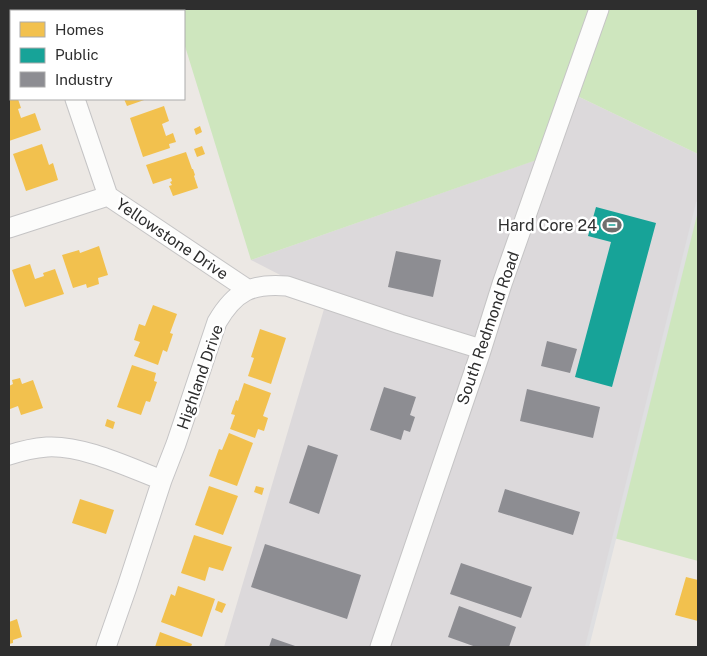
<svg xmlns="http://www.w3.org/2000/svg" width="707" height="656" viewBox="0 0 707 656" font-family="'Public Sans',sans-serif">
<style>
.industrial{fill:#dcd9db}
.green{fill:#cee6be}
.homes{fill:#f2c14e}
.public{fill:#17a398}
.industry{fill:#8d8d92}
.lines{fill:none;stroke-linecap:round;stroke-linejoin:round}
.minor-casing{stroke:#c5c4c5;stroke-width:21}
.minor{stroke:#fcfcfb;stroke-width:19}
.rail{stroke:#dfdfe1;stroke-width:4}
.labels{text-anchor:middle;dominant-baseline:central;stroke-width:5;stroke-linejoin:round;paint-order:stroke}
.poi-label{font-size:16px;fill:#2e2e2e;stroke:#fff;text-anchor:end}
.street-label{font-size:16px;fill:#2e2e2e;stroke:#fff}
</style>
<rect width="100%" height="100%" fill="#ece8e4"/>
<!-- industrial -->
<path class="industrial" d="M 569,92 L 698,154 L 698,203 L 587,647 L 224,647 L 327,299 L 251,260 L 547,156 Z"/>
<!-- green -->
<path class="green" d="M 173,9 L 698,9 L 698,154 L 569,92 L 548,156 L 251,260 L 184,43 L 184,11 L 174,11 Z
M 698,203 L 698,561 L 614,538 Z"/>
<!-- homes -->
<path class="homes" d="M 11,63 L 11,82 L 9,83 L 9,64 Z
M 9,98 L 11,98 L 11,99 L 18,99 L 21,108 L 18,109 L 21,118 L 35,113 L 41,130 L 9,141 Z
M 124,99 L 147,99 L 127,106 Z
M 164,106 L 169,121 L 162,124 L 166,136 L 173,133 L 176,142 L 169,144 L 170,148 L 143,157 L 130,118 Z
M 200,126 L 202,132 L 196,135 L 194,129 Z
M 42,144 L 49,165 L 53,163 L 58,180 L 26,191 L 13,154 Z
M 202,146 L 205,154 L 197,157 L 194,149 Z
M 186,152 L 192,169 L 193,169 L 195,175 L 194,176 L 198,188 L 173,196 L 169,186 L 172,185 L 170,182 L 172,181 L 171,178 L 153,184 L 146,165 Z
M 99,246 L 108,275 L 98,278 L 99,284 L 87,288 L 86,284 L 73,288 L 62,255 L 79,250 L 80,253 Z
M 30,264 L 35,279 L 44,276 L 43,273 L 55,269 L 64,294 L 25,307 L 12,270 Z
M 153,305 L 177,314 L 170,333 L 173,334 L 167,352 L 163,350 L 158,365 L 134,356 L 140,342 L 134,340 L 139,324 L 145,326 Z
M 260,329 L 286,338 L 271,384 L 248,376 L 254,358 L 251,357 Z
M 132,365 L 156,373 L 154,381 L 157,382 L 150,402 L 146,401 L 141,415 L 117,407 Z
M 20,378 L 22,384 L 33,380 L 43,408 L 21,415 L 18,406 L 10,409 L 9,405 L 9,386 L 13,384 L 12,380 Z
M 244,383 L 271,393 L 263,416 L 268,418 L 264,431 L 258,429 L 255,438 L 230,429 L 235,415 L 231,414 L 236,400 L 238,401 Z
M 107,419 L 115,422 L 113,429 L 105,426 Z
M 229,433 L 253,443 L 237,486 L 209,476 L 219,449 L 222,450 Z
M 209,486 L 238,496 L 223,535 L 195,525 Z
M 256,486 L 264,488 L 262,495 L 254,492 Z
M 80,499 L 114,510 L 106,534 L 72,523 Z
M 194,535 L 232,547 L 223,571 L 209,567 L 205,581 L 181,573 Z
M 686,577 L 698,580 L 698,621 L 675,615 Z
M 178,586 L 215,599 L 202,637 L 161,622 L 171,594 L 175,596 Z
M 218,601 L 226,604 L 222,613 L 215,610 Z
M 17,619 L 22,637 L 13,640 L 13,643 L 9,644 L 9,622 Z
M 160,632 L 192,644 L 191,647 L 155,647 Z"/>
<!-- public -->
<path class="public" d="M 596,207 L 656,223 L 612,387 L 575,377 L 611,242 L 588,236 Z"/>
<!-- industry -->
<path class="industry" d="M 396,251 L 441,260 L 433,297 L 388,287 Z
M 547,341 L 577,349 L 570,373 L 541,366 Z
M 384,387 L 416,397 L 410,415 L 415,417 L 410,432 L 404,430 L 401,440 L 370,430 Z
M 527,389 L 600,407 L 593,438 L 520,421 Z
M 308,445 L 338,455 L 319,514 L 289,503 Z
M 505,489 L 580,512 L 573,535 L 498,512 Z
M 265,544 L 361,575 L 347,619 L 251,587 Z
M 461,563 L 532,587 L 521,618 L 450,594 Z
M 459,606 L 516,627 L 509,647 L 476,647 L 448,637 Z
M 272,638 L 298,647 L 269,647 Z"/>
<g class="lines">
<!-- minor casing -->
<g class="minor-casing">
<path id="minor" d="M 44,9 L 45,11
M 75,99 L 108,196 L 247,289
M 9,228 L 108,196
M 9,455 C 21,451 34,448 47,447 C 83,445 128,467 162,480
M 106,647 L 127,587 L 162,480 L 176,444 L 217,322 C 235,291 252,283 287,286 L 400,324 L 481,349
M 380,647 L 480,354 L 502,284 L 599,9"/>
</g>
<!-- minor -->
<use href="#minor" class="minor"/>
<!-- rail -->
<path class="rail" d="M 587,647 L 698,203"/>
</g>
<!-- icons -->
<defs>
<g id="stadium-bare" transform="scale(1.5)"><path d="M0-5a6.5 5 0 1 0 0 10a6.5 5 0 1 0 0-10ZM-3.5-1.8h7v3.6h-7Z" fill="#706f6e" stroke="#fff" stroke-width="2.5" paint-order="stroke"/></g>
</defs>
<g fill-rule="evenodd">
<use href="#stadium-bare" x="612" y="225"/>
</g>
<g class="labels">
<!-- poi labels -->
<g class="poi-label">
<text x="597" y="225">Hard Core 24</text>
</g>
<!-- street labels -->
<g class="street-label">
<text transform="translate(172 239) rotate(34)">Yellowstone Drive</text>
<text transform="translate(488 328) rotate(-71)">South Redmond Road</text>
<text transform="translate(200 377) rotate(-71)">Highland Drive</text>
</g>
</g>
<!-- border -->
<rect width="707" height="656" fill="none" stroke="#2e2e2e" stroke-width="20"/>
<!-- legend -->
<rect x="10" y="10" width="175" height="90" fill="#ffffff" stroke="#ababab"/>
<rect x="20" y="22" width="25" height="15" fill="#f2c14e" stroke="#ababab"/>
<text x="55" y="35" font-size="15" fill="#2e2e2e">Homes</text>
<rect x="20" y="48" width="25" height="15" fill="#17a398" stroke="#ababab"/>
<text x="55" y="60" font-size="15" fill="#2e2e2e">Public</text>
<rect x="20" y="72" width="25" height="15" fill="#8d8d92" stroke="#ababab"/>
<text x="55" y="85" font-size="15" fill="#2e2e2e">Industry</text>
</svg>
